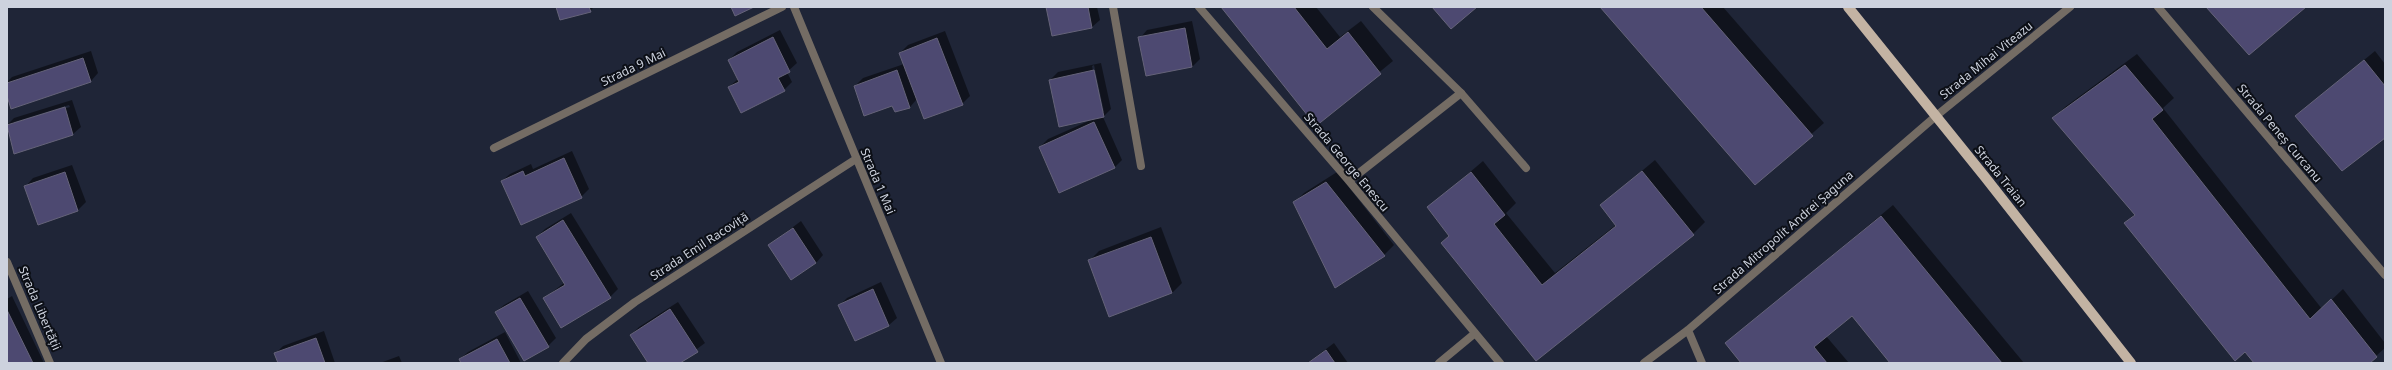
<svg xmlns="http://www.w3.org/2000/svg" width="2392" height="370" viewBox="0 0 2392 370" font-family="'Noto Sans',sans-serif">
<style>
.shadow{fill:#0007;fill-rule:evenodd}
.building{fill:#4d4971;stroke:#656379}
.lines{fill:none;stroke-linecap:round;stroke-linejoin:round}
.lane{stroke:#746c64;stroke-width:8}
.street{stroke:#746c64;stroke-width:8}
.primary{stroke:#c3b3a3;stroke-width:10}
.labels{text-anchor:middle;dominant-baseline:central;stroke-width:4;stroke-linejoin:round;paint-order:stroke}
.street-label{font-size:12px;fill:#cdd2de;stroke:#0c0f16}
</style>
<rect width="100%" height="100%" fill="#1f2537"/>
<!-- shadow -->
<path class="shadow" d="M 557,7 L 594,7 L 590,11 Z
M 1047,7 L 1097,7 L 1100,20 L 1092,27 L 1053,35 Z
M 1223,7 L 1316,7 L 1340,37 L 1361,21 L 1393,61 L 1316,124 Z
M 1601,7 L 1723,7 L 1824,123 L 1755,184 Z
M 1192,21 L 1200,59 L 1192,67 L 1140,38 L 1147,30 Z
M 780,30 L 797,63 L 787,72 L 792,82 L 784,90 L 729,87 L 738,79 L 729,60 L 737,52 Z
M 945,31 L 970,96 L 962,104 L 917,99 L 910,107 L 895,111 L 893,105 L 855,86 L 863,78 L 904,64 L 900,53 L 908,45 Z
M 91,51 L 98,73 L 91,81 L 12,107 L 7,93 L 7,82 L 12,77 Z
M 2375,51 L 2385,64 L 2385,137 L 2296,116 Z
M 2137,54 L 2174,98 L 2163,108 L 2322,309 L 2343,289 L 2385,343 L 2385,348 L 2368,363 L 2255,363 L 2125,223 L 2135,214 L 2054,118 L 2065,107 Z
M 1101,63 L 1111,109 L 1103,117 L 1122,160 L 1114,168 L 1040,147 L 1048,139 L 1091,120 L 1050,80 L 1058,72 ZM 1094,65 L 1104,112 L 1102,112 L 1092,66 Z
M 72,100 L 81,127 L 73,134 L 15,153 L 7,128 L 7,125 L 14,118 ZM 69,105 L 70,107 L 14,124 L 14,122 Z
M 572,151 L 589,189 L 581,197 L 502,181 L 510,174 L 531,164 L 533,169 Z
M 1655,160 L 1705,222 L 1693,234 L 1536,360 L 1442,243 L 1450,235 L 1428,208 L 1483,161 L 1516,203 L 1506,213 L 1555,273 L 1617,224 L 1601,205 Z
M 72,165 L 86,202 L 78,210 L 39,223 L 26,186 L 33,178 Z
M 1337,172 L 1394,245 L 1384,255 L 1294,203 L 1304,193 Z
M 1893,205 L 2024,363 L 1892,363 L 1852,315 L 1826,336 L 1849,363 L 1742,363 L 1726,344 Z
M 571,213 L 618,289 L 610,297 L 545,298 L 565,282 L 537,237 L 545,229 Z
M 801,221 L 823,255 L 816,263 L 769,245 Z
M 1161,227 L 1182,283 L 1172,293 L 1089,261 L 1099,251 Z
M 881,282 L 897,318 L 889,325 L 855,340 L 839,306 L 847,298 Z
M 528,291 L 556,338 L 548,346 L 496,312 L 504,305 Z
M 12,296 L 44,363 L 7,363 L 7,299 Z
M 678,302 L 705,343 L 678,363 L 649,363 L 631,335 L 639,327 Z
M 324,331 L 335,363 L 279,363 L 275,354 L 283,346 Z
M 505,332 L 521,363 L 462,363 L 460,359 L 468,352 Z
M 1334,343 L 1348,363 L 1307,363 L 1309,362 Z
M 399,356 L 402,363 L 380,363 Z"/>
<!-- building -->
<path class="building" d="M 556,7 L 589,7 L 591,12 L 560,20 Z
M 731,7 L 754,7 L 735,16 Z
M 1046,7 L 1088,7 L 1092,28 L 1052,36 Z
M 1221,7 L 1294,7 L 1327,49 L 1348,32 L 1381,74 L 1316,126 Z
M 1432,7 L 1477,7 L 1451,29 Z
M 1600,7 L 1701,7 L 1813,136 L 1755,185 Z
M 2206,7 L 2306,7 L 2249,55 Z
M 1185,28 L 1192,67 L 1146,76 L 1138,37 Z
M 773,37 L 790,72 L 778,78 L 785,91 L 741,113 L 728,87 L 739,82 L 728,60 Z
M 937,38 L 963,105 L 924,119 L 899,53 Z
M 83,58 L 91,82 L 11,109 L 7,96 L 7,83 Z
M 2364,60 L 2385,86 L 2385,138 L 2342,171 L 2295,116 Z
M 2125,65 L 2163,110 L 2152,119 L 2310,319 L 2331,299 L 2377,357 L 2370,363 L 2254,363 L 2245,352 L 2235,361 L 2124,223 L 2135,215 L 2052,118 Z
M 897,70 L 910,108 L 895,112 L 892,106 L 864,116 L 854,86 Z
M 1094,70 L 1104,117 L 1059,127 L 1049,80 Z
M 65,107 L 73,135 L 14,154 L 7,125 Z
M 1094,122 L 1115,168 L 1059,193 L 1039,147 Z
M 564,158 L 582,198 L 521,225 L 501,181 L 523,171 L 525,176 Z
M 1642,171 L 1694,235 L 1536,361 L 1441,243 L 1449,236 L 1427,207 L 1471,172 L 1505,215 L 1494,224 L 1542,285 L 1616,226 L 1600,205 Z
M 65,172 L 78,211 L 38,225 L 24,186 Z
M 1326,182 L 1385,256 L 1335,288 L 1293,202 Z
M 1881,216 L 2002,363 L 1890,363 L 1852,316 L 1814,347 L 1827,363 L 1741,363 L 1725,343 Z
M 563,220 L 611,298 L 561,328 L 543,298 L 565,285 L 536,237 Z
M 793,228 L 816,263 L 791,280 L 768,245 Z
M 1151,237 L 1172,293 L 1109,317 L 1088,260 Z
M 873,289 L 889,326 L 855,341 L 838,305 Z
M 520,298 L 549,347 L 524,361 L 495,312 Z
M 670,309 L 698,352 L 680,363 L 648,363 L 630,335 Z
M 7,310 L 33,363 L 7,363 Z
M 316,338 L 325,363 L 278,363 L 274,353 Z
M 497,339 L 510,363 L 461,363 L 459,359 Z
M 1326,350 L 1335,363 L 1308,363 Z"/>
<g class="lines">
<!-- lane -->
<path class="lane" d="M 1461,93 L 1526,168"/>
<!-- street -->
<path class="street" d="M 794,7 L 941,363
M 1113,7 L 1141,166
M 1199,7 L 1349,181 L 1500,363
M 2158,7 L 2385,275
M 494,148 L 782,7
M 1349,181 L 1461,93 L 1373,7
M 7,262 L 50,363
M 1688,330 L 1702,363
M 563,363 L 586,339 L 635,302 L 856,159
M 1439,363 L 1474,334
M 1644,363 L 1688,330 L 1936,116 L 2070,7"/>
<!-- primary -->
<path class="primary" d="M 1848,7 L 1985,177 L 2131,363"/>
</g>
<g class="labels">
<!-- street labels -->
<g class="street-label">
<text transform="translate(1986 60) rotate(-39)">Strada Mihai Viteazu</text>
<text transform="translate(633 67) rotate(-26)">Strada 9 Mai</text>
<text transform="translate(2280 133) rotate(50)">Strada Peneș Curcanu</text>
<text transform="translate(1347 162) rotate(50)">Strada George Enescu</text>
<text transform="translate(2001 176) rotate(51)">Strada Traian</text>
<text transform="translate(878 181) rotate(67)">Strada 1 Mai</text>
<text transform="translate(1783 232) rotate(-41)">Strada Mitropolit Andrei Șaguna</text>
<text transform="translate(699 246) rotate(-33)">Strada Emil Racoviță</text>
<text transform="translate(40 308) rotate(67)">Strada Libertății</text>
</g>
</g>
<!-- border -->
<rect width="2392" height="370" fill="none" stroke="#cdd2de" stroke-width="16"/>
</svg>
